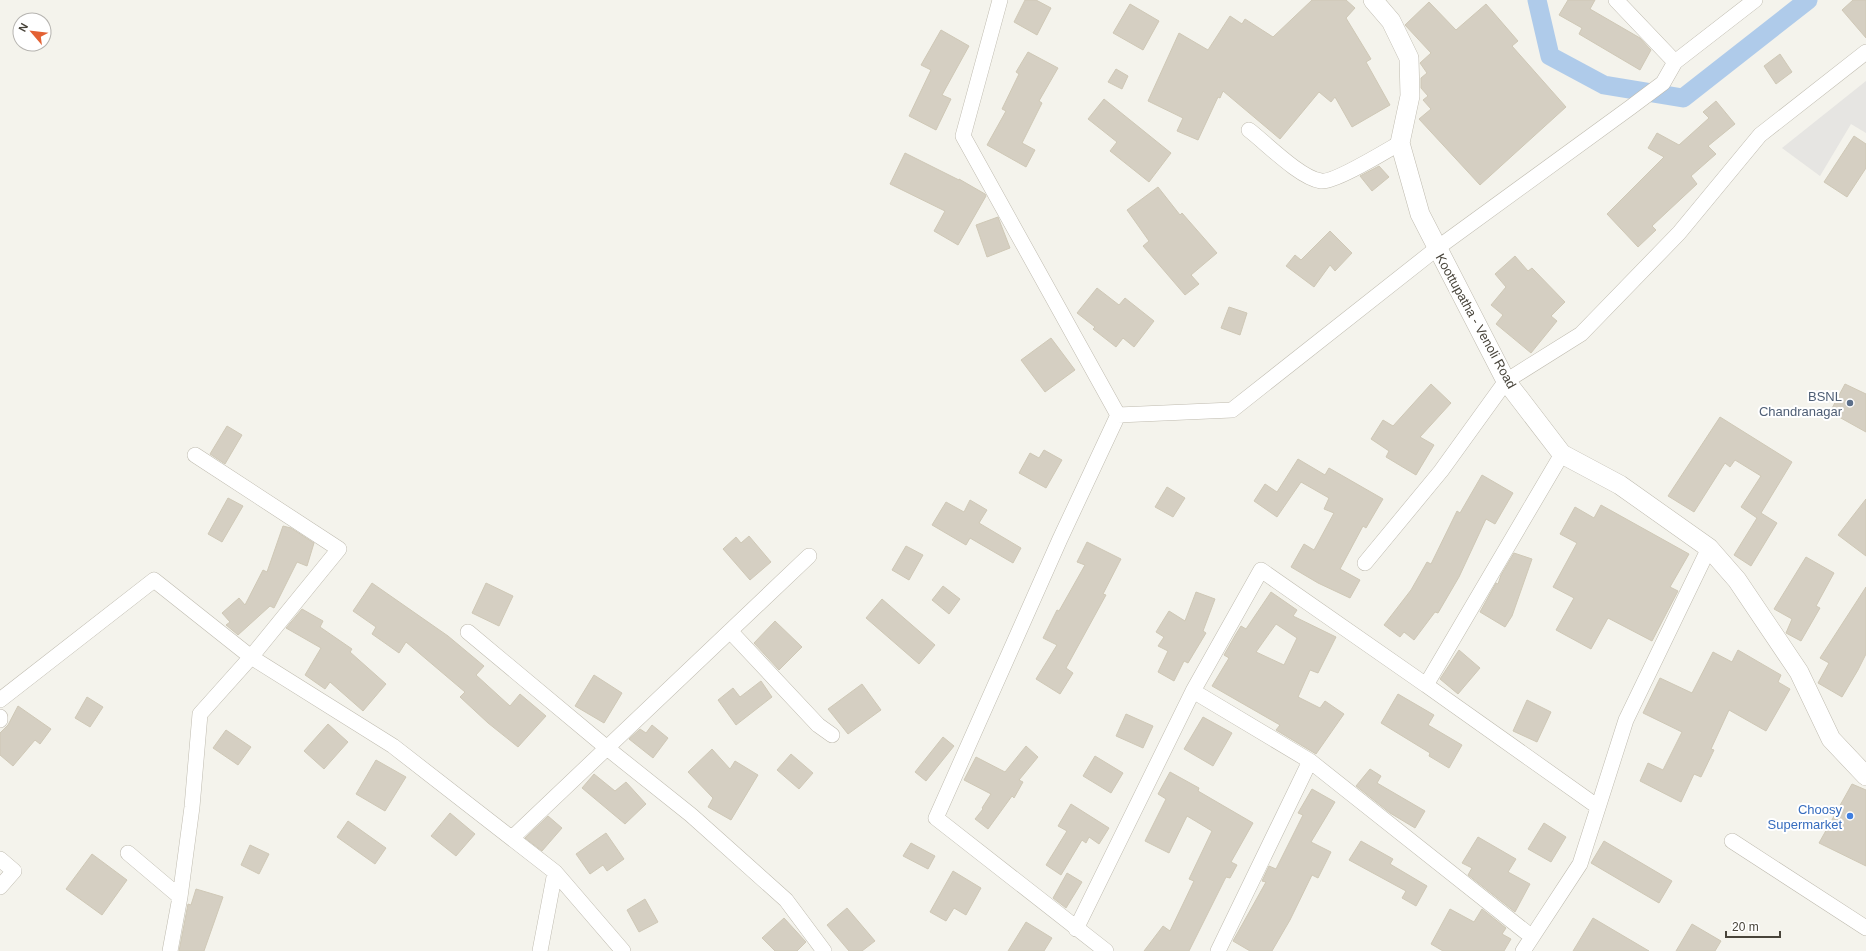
<svg xmlns="http://www.w3.org/2000/svg" width="1866" height="951" viewBox="0 0 1866 951" font-family="Arial,sans-serif">
<style>
.parking{fill:#e6e5e2}
.lines{fill:none;stroke-linecap:round;stroke-linejoin:round}
.canal{stroke:#afcbea;stroke-width:19}
.building{fill:#d5cfc2;stroke:#cfc8b6;fill-rule:evenodd}
.minor-casing{stroke:#bfbbaf;stroke-width:16}
.tertiary-casing{stroke:#bfbbaf;stroke-width:20}
.minor{stroke:#fff;stroke-width:15}
.tertiary{stroke:#fff;stroke-width:19}
.service-dot{fill:#5c6f8a;stroke:#fff;stroke-width:1.5}
.shop-dot{fill:#3f7fe0;stroke:#fff;stroke-width:1.5}
.labels{text-anchor:middle;dominant-baseline:central;stroke-width:4;stroke-linejoin:round;paint-order:stroke}
.street-label{font-size:13px;fill:#48443a;stroke:#fff}
.service-label{font-size:13px;fill:#4e5e75;stroke:#fff;text-anchor:end}
.shop-label{font-size:13px;fill:#366cbe;stroke:#fff;text-anchor:end}
</style>
<rect width="100%" height="100%" fill="#f4f3ec"/>
<!-- parking -->
<path class="parking" d="M 1866,81 L 1866,133 L 1851,124 L 1820,176 L 1782,148 Z"/>
<g class="lines">
<!-- canal -->
<path class="canal" d="M 1537,0 L 1550,56 L 1604,85 L 1683,98 L 1808,0"/>
</g>
<!-- building -->
<path class="building" d="M 1025,0 L 1036,0 L 1051,8 L 1037,35 L 1014,22 Z
M 1312,0 L 1346,0 L 1355,8 L 1346,18 L 1371,59 L 1366,62 L 1390,105 L 1352,127 L 1335,97 L 1331,102 L 1319,92 L 1280,139 L 1223,91 L 1220,98 L 1218,97 L 1198,140 L 1177,131 L 1183,118 L 1148,101 L 1179,33 L 1208,50 L 1230,16 L 1242,24 L 1245,19 L 1273,37 Z
M 1568,0 L 1595,0 L 1590,9 L 1640,38 L 1651,50 L 1640,70 L 1579,34 L 1582,28 L 1559,15 Z
M 1853,0 L 1866,0 L 1866,38 L 1842,10 Z
M 1429,2 L 1456,30 L 1486,4 L 1518,41 L 1512,46 L 1566,107 L 1480,185 L 1419,119 L 1431,109 L 1423,100 L 1428,96 L 1421,88 L 1421,78 L 1427,73 L 1420,63 L 1431,53 L 1405,25 Z
M 1130,4 L 1159,21 L 1143,50 L 1113,33 Z
M 941,30 L 969,46 L 942,95 L 951,99 L 936,130 L 909,116 L 931,70 L 921,65 Z
M 1028,52 L 1058,68 L 1039,101 L 1042,103 L 1022,143 L 1035,150 L 1026,167 L 987,145 L 1006,111 L 1002,109 L 1019,74 L 1016,72 Z
M 1780,54 L 1792,72 L 1776,84 L 1764,66 Z
M 1116,69 L 1128,76 L 1122,89 L 1108,82 Z
M 1104,99 L 1171,153 L 1149,182 L 1110,151 L 1117,142 L 1088,119 Z
M 1716,101 L 1735,124 L 1708,146 L 1716,154 L 1691,176 L 1697,184 L 1652,226 L 1656,230 L 1638,247 L 1607,214 L 1664,157 L 1648,148 L 1657,133 L 1679,145 L 1709,118 L 1703,112 Z
M 1854,136 L 1866,144 L 1866,168 L 1847,197 L 1824,182 Z
M 905,153 L 959,180 L 959,179 L 985,194 L 986,196 L 958,245 L 934,231 L 945,211 L 890,184 Z
M 1379,166 L 1389,177 L 1372,191 L 1360,176 Z
M 1158,187 L 1180,215 L 1182,213 L 1217,253 L 1191,275 L 1199,284 L 1185,295 L 1143,246 L 1149,241 L 1127,210 Z
M 998,217 L 1010,248 L 987,257 L 976,225 Z
M 1330,231 L 1352,253 L 1335,271 L 1330,265 L 1314,287 L 1286,266 L 1295,255 L 1301,260 Z
M 1515,256 L 1528,271 L 1532,268 L 1565,302 L 1551,316 L 1557,321 L 1531,353 L 1496,324 L 1503,315 L 1491,305 L 1506,287 L 1495,274 Z
M 1097,288 L 1119,305 L 1125,298 L 1154,321 L 1134,347 L 1123,338 L 1116,347 L 1093,329 L 1095,327 L 1077,313 Z
M 1229,307 L 1247,313 L 1240,335 L 1221,328 Z
M 1051,338 L 1075,370 L 1045,392 L 1021,360 Z
M 1431,384 L 1451,403 L 1420,437 L 1434,445 L 1416,475 L 1386,457 L 1389,451 L 1371,439 L 1383,420 L 1393,426 Z
M 1845,384 L 1866,394 L 1866,432 L 1830,412 Z
M 1720,417 L 1792,462 L 1761,513 L 1777,523 L 1751,566 L 1734,555 L 1757,518 L 1741,507 L 1761,476 L 1735,460 L 1730,467 L 1725,463 L 1694,512 L 1668,496 Z
M 227,426 L 242,435 L 225,464 L 210,454 Z
M 1044,450 L 1062,460 L 1046,488 L 1019,473 L 1030,453 L 1039,458 Z
M 1298,459 L 1325,475 L 1329,468 L 1383,499 L 1366,528 L 1363,526 L 1340,569 L 1360,580 L 1350,598 L 1318,583 L 1291,567 L 1304,544 L 1314,550 L 1334,513 L 1324,509 L 1329,498 L 1301,482 L 1277,517 L 1254,501 L 1265,484 L 1277,492 Z
M 1482,475 L 1513,493 L 1495,524 L 1486,519 L 1459,577 L 1438,613 L 1435,612 L 1414,640 L 1404,632 L 1400,637 L 1384,625 L 1411,590 L 1427,562 L 1431,564 L 1457,511 L 1460,513 Z
M 1167,487 L 1185,498 L 1173,517 L 1155,507 Z
M 228,498 L 243,506 L 222,542 L 208,534 Z
M 1866,499 L 1866,556 L 1838,535 Z
M 970,500 L 987,510 L 979,523 L 1021,548 L 1013,563 L 970,538 L 966,545 L 932,525 L 946,502 L 964,512 Z
M 1601,505 L 1689,554 L 1670,587 L 1678,591 L 1652,641 L 1608,618 L 1591,649 L 1556,630 L 1574,598 L 1553,587 L 1577,543 L 1560,534 L 1575,507 L 1594,518 Z
M 283,526 L 291,528 L 314,543 L 307,566 L 297,562 L 274,608 L 270,606 L 238,635 L 226,625 L 230,622 L 222,613 L 239,598 L 245,605 L 263,570 L 267,572 Z
M 749,536 L 771,562 L 750,580 L 723,549 L 736,537 L 741,543 Z
M 1087,542 L 1121,559 L 1103,594 L 1106,595 L 1066,668 L 1073,673 L 1060,694 L 1036,679 L 1057,645 L 1043,638 L 1057,610 L 1059,611 L 1085,565 L 1077,562 Z
M 906,546 L 923,555 L 909,580 L 892,570 Z
M 1514,553 L 1532,559 L 1512,616 L 1505,627 L 1480,612 L 1496,583 L 1498,584 L 1501,575 Z
M 1806,557 L 1834,573 L 1816,606 L 1820,608 L 1801,641 L 1786,633 L 1792,619 L 1774,609 Z
M 372,583 L 448,636 L 484,666 L 476,675 L 510,706 L 520,694 L 546,716 L 518,747 L 488,723 L 460,697 L 465,692 L 406,642 L 399,653 L 372,634 L 376,627 L 353,611 Z
M 486,583 L 513,596 L 499,626 L 472,613 Z
M 943,586 L 960,599 L 949,614 L 932,600 Z
M 1866,587 L 1866,654 L 1858,670 L 1842,697 L 1818,683 L 1829,663 L 1820,658 Z
M 1196,592 L 1215,599 L 1203,631 L 1206,633 L 1188,663 L 1184,661 L 1174,681 L 1158,672 L 1168,651 L 1158,646 L 1164,637 L 1156,632 L 1169,611 L 1185,621 Z
M 1271,592 L 1297,610 L 1293,616 L 1336,637 L 1318,673 L 1310,670 L 1298,697 L 1320,708 L 1325,701 L 1344,714 L 1316,754 L 1276,730 L 1280,725 L 1212,686 L 1229,658 L 1224,655 L 1236,634 L 1241,626 L 1246,629 ZM 1276,624 L 1297,638 L 1284,665 L 1256,652 Z
M 882,599 L 935,645 L 919,664 L 866,618 Z
M 302,609 L 323,621 L 320,627 L 352,649 L 350,652 L 386,684 L 363,711 L 330,682 L 325,689 L 305,675 L 321,648 L 286,628 Z
M 775,621 L 802,647 L 779,670 L 754,643 Z
M 1459,650 L 1480,668 L 1458,694 L 1440,679 Z
M 1738,650 L 1781,675 L 1778,682 L 1790,689 L 1766,731 L 1729,710 L 1711,749 L 1714,750 L 1701,777 L 1694,774 L 1681,802 L 1640,781 L 1648,763 L 1663,770 L 1682,732 L 1643,713 L 1660,678 L 1692,693 L 1713,652 L 1732,662 Z
M 594,675 L 622,693 L 604,723 L 575,706 Z
M 761,681 L 772,697 L 736,725 L 718,700 L 733,688 L 740,697 Z
M 862,684 L 881,710 L 848,734 L 828,709 Z
M 1398,694 L 1434,715 L 1428,725 L 1462,745 L 1449,768 L 1429,756 L 1430,753 L 1381,723 Z
M 87,697 L 103,707 L 90,727 L 75,718 Z
M 1527,700 L 1551,712 L 1537,742 L 1513,731 Z
M 18,706 L 51,729 L 40,744 L 35,740 L 13,766 L 0,755 L 0,733 L 8,725 Z
M 1126,714 L 1153,726 L 1143,748 L 1116,736 Z
M 1203,717 L 1232,733 L 1213,766 L 1184,749 Z
M 328,724 L 348,742 L 324,769 L 304,751 Z
M 652,725 L 668,738 L 653,758 L 629,739 L 640,729 L 646,733 Z
M 226,730 L 251,747 L 238,765 L 213,748 Z
M 943,737 L 954,746 L 926,781 L 915,772 Z
M 1026,746 L 1038,757 L 1019,780 L 1023,782 L 1014,798 L 1012,796 L 988,829 L 975,819 L 983,809 L 982,808 L 991,794 L 964,780 L 976,757 L 1005,772 Z
M 712,749 L 730,769 L 735,761 L 758,775 L 731,820 L 708,807 L 713,798 L 688,772 Z
M 791,754 L 813,773 L 799,789 L 777,770 Z
M 1095,756 L 1123,773 L 1111,793 L 1083,776 Z
M 376,760 L 406,777 L 385,811 L 356,794 Z
M 1370,769 L 1381,776 L 1377,783 L 1425,811 L 1415,828 L 1390,813 L 1356,786 Z
M 1170,772 L 1199,788 L 1198,791 L 1253,823 L 1231,862 L 1237,865 L 1230,878 L 1226,877 L 1189,951 L 1144,951 L 1163,926 L 1170,931 L 1194,881 L 1189,879 L 1212,831 L 1187,816 L 1169,853 L 1145,841 L 1166,799 L 1158,794 Z
M 594,774 L 615,791 L 626,782 L 646,804 L 625,824 L 582,788 Z
M 1852,784 L 1866,790 L 1866,866 L 1819,843 Z
M 1312,789 L 1335,802 L 1311,842 L 1331,852 L 1318,878 L 1312,875 L 1290,920 L 1272,951 L 1250,951 L 1233,941 L 1266,882 L 1262,881 L 1269,866 L 1276,869 L 1303,815 L 1298,813 Z
M 1071,804 L 1109,828 L 1099,844 L 1089,837 L 1086,843 L 1082,840 L 1061,875 L 1046,865 L 1067,831 L 1058,826 Z
M 450,813 L 475,834 L 456,856 L 431,836 Z
M 548,816 L 562,828 L 542,851 L 525,838 Z
M 348,821 L 386,848 L 375,864 L 337,837 Z
M 1544,823 L 1566,837 L 1551,862 L 1528,849 Z
M 606,833 L 624,859 L 607,871 L 603,865 L 590,874 L 576,854 Z
M 1478,837 L 1516,859 L 1508,872 L 1530,884 L 1515,912 L 1468,875 L 1472,868 L 1462,863 Z
M 1361,841 L 1393,859 L 1390,864 L 1427,886 L 1416,906 L 1402,898 L 1406,891 L 1349,860 Z
M 1604,841 L 1672,881 L 1659,903 L 1591,863 Z
M 911,843 L 935,856 L 928,869 L 903,856 Z
M 250,845 L 269,854 L 259,874 L 241,865 Z
M 92,854 L 127,880 L 102,915 L 66,889 Z
M 953,871 L 981,888 L 966,915 L 954,908 L 946,921 L 930,912 Z
M 1067,873 L 1082,882 L 1066,908 L 1053,898 Z
M 196,889 L 223,897 L 204,951 L 179,951 L 188,904 L 191,905 Z
M 645,899 L 658,922 L 639,932 L 627,910 Z
M 847,908 L 875,941 L 862,951 L 849,951 L 827,925 Z
M 1450,909 L 1474,922 L 1482,909 L 1506,928 L 1502,934 L 1511,939 L 1504,951 L 1443,951 L 1431,944 Z
M 784,918 L 806,942 L 797,951 L 775,951 L 762,938 Z
M 1593,918 L 1649,951 L 1573,951 Z
M 1026,922 L 1052,938 L 1044,951 L 1008,951 Z
M 1692,924 L 1721,941 L 1715,951 L 1676,951 Z"/>
<g class="lines">
<!-- minor casing -->
<g class="minor-casing">
<path id="minor" d="M 1000,0 L 963,136 L 1118,415 L 1060,539 L 936,818 L 1106,951
M 1616,0 L 1675,62
M 1249,130 C 1266,143 1300,178 1321,181 C 1334,183 1386,151 1400,143
M 1118,415 L 1232,410 L 1436,249 L 1631,107 L 1663,83 L 1675,62 L 1755,0
M 195,455 L 339,549 L 251,657 L 393,746 L 555,872 L 540,951
M 1365,563 L 1441,471 L 1506,381 L 1581,334 L 1679,233 L 1760,135 L 1866,52
M 730,631 L 818,725 L 832,735
M 468,632 L 607,748 L 691,815 L 786,900 L 824,951
M 1426,685 L 1598,807
M 1193,691 L 1310,761
M 0,700 L 154,580 L 251,657 L 200,714 L 192,807 L 180,897
M 0,717 L 0,720
M 512,838 L 809,556
M 1732,841 L 1866,928
M 128,853 L 180,897 L 170,951
M 0,859 L 14,871 L 0,887
M 555,872 L 623,951
M 1076,929 L 1193,691 L 1261,570 L 1426,685 L 1562,454
M 1218,951 L 1310,761 L 1532,937
M 1523,951 L 1580,864 L 1626,720 L 1709,548"/>
</g>
<!-- tertiary casing -->
<g class="tertiary-casing">
<path id="tertiary" d="M 1373,0 L 1391,21 L 1409,58 L 1410,96 L 1400,143 L 1420,214 L 1506,381 L 1562,454 L 1620,485 L 1709,548 L 1737,580 L 1799,672 L 1831,739 L 1866,776"/>
</g>
<!-- minor -->
<use href="#minor" class="minor"/>
<!-- tertiary -->
<use href="#tertiary" class="tertiary"/>
</g>
<!-- markers -->
<circle class="service-dot" cx="1850" cy="403" r="4"/>
<circle class="shop-dot" cx="1850" cy="816" r="4"/>
<g class="labels">
<!-- street labels -->
<g class="street-label">
<text transform="translate(1476 321) rotate(61)">Koottupatha - Venoli Road</text>
</g>
<!-- service labels -->
<g class="service-label">
<text x="1842" y="396">BSNL<tspan x="1842" dy="15">Chandranagar</tspan></text>
</g>
<!-- shop labels -->
<g class="shop-label">
<text x="1842" y="809">Choosy<tspan x="1842" dy="15">Supermarket</tspan></text>
</g>
</g>
<!-- north arrow -->
<g transform="translate(32 32) rotate(298)"><circle r="19" fill="#ffffff" stroke="#b6b4b0"/>
<path d="M0-3L7 15L0 10L-7 15Z" fill="#e36133"/>
<text y="-6" font-size="11" font-weight="bold" text-anchor="middle" fill="#48443a">N</text>
</g>
<!-- scale -->
<path d="M1726 931v6h54v-6" fill="none" stroke="#48443a" stroke-width="2"/>
<text x="1732" y="931" font-size="12" fill="#48443a" stroke="#ffffff" stroke-width="3" paint-order="stroke">20 m</text>
</svg>
